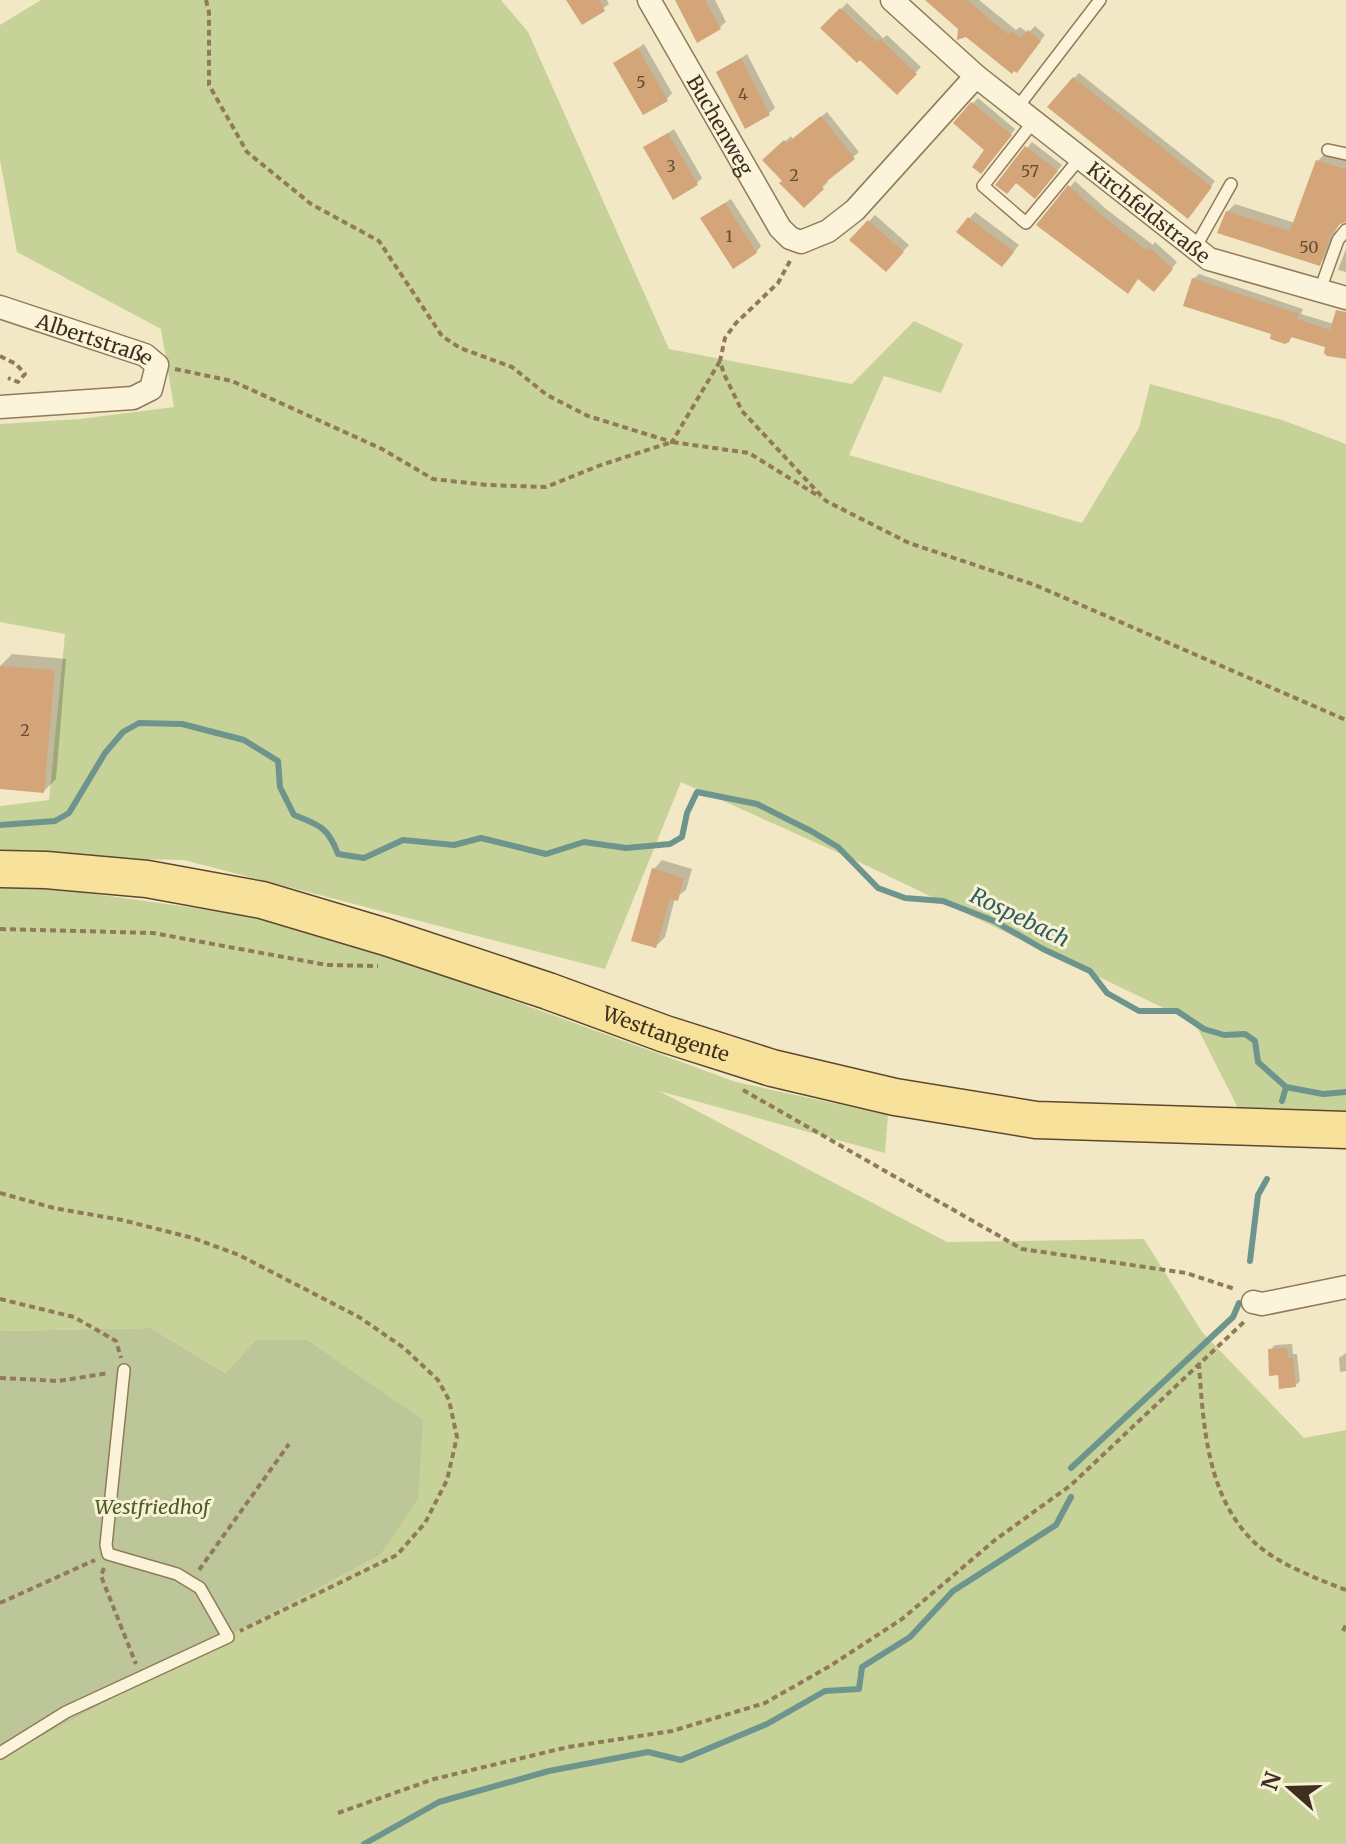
<svg xmlns="http://www.w3.org/2000/svg" width="1346" height="1844" viewBox="0 0 1346 1844" font-family="Merriweather,serif">
<style>
.green{fill:#c7d298}
.cemetery{fill:#bdc698}
.shadow{fill:#0003}
.lines{fill:none;stroke-linecap:round;stroke-linejoin:round}
.stream{stroke:#6d958e;stroke-width:6}
.building{fill:#d4a578}
.lane-casing{stroke:#907a59;stroke-width:14}
.street-casing{stroke:#907a59;stroke-width:25}
.primary-casing{stroke:#5d472e;stroke-width:39}
.path{stroke:#907a59;stroke-width:4;stroke-dasharray:6 4;stroke-linecap:butt}
.lane{stroke:#fcf4da;stroke-width:11}
.street{stroke:#fcf4da;stroke-width:22}
.primary{stroke:#f8e29b;stroke-width:36}
.labels{text-anchor:middle;dominant-baseline:central;stroke-width:6;stroke-linejoin:round;paint-order:stroke}
.number-label{font-size:16px;fill:#644d34}
.street-label{font-size:20px;fill:#3f301e;stroke:#f9f1d6}
.park-label{font-size:20px;font-style:italic;fill:#4a5d23;stroke:#f9f1d6}
.water-label{font-size:22px;font-style:italic;fill:#2c5f60;stroke:#f9f1d6}
</style>
<rect width="100%" height="100%" fill="#f2e8c6"/>
<!-- green -->
<path class="green" d="M 41,0 L 501,0 L 528,32 L 669,349 L 852,384 L 914,321 L 963,344 L 941,393 L 884,376 L 849,455 L 1082,523 L 1139,428 L 1150,384 L 1282,420 L 1346,444 L 1346,1123 L 1242,1116 L 1195,1023 L 859,862 L 681,782 L 605,969 L 184,860 L 0,856 L 0,806 L 49,800 L 65,634 L 0,622 L 0,424 L 80,419 L 174,407 L 161,329 L 17,252 L 0,160 L 0,25 Z
M 21,884 L 276,919 L 517,1002 L 736,1082 L 888,1115 L 885,1153 L 659,1091 L 947,1242 L 1144,1239 L 1202,1332 L 1304,1438 L 1346,1430 L 1346,1844 L 0,1844 L 0,1759 L 380,1555 L 256,1340 L 225,1373 L 151,1328 L 0,1331 L 0,887 Z"/>
<!-- cemetery -->
<path class="cemetery" d="M 151,1328 L 225,1373 L 256,1340 L 307,1340 L 423,1420 L 418,1499 L 380,1555 L 0,1759 L 0,1331 Z"/>
<!-- shadow -->
<path class="shadow" d="M 568,0 L 607,0 L 609,4 L 582,23 Z
M 677,0 L 715,0 L 726,22 L 720,27 Z
M 928,0 L 979,0 L 1016,30 L 1020,27 L 1028,33 L 1035,26 L 1045,35 L 1022,65 L 960,29 Z
M 847,3 L 883,38 L 887,35 L 921,67 L 897,92 L 823,28 Z
M 644,44 L 672,93 L 667,99 L 616,63 Z
M 747,54 L 775,108 L 769,113 L 719,73 Z
M 1079,73 L 1215,181 L 1193,211 L 1074,78 Z
M 978,98 L 1015,129 L 986,167 L 987,150 L 955,123 Z
M 827,112 L 859,152 L 826,179 L 828,182 L 804,206 L 765,160 L 791,136 L 793,140 Z
M 674,129 L 702,178 L 696,184 L 646,148 Z
M 1032,142 L 1062,165 L 1041,190 L 1016,181 L 998,184 Z
M 1325,153 L 1346,158 L 1346,221 L 1342,220 L 1338,225 L 1327,256 L 1319,264 L 1227,212 L 1235,204 L 1295,223 L 1318,161 Z
M 1075,181 L 1106,209 L 1153,245 L 1155,242 L 1177,262 L 1159,284 L 1139,277 L 1038,225 Z
M 731,199 L 761,246 L 756,252 L 709,213 Z
M 975,212 L 1019,245 L 1008,259 L 959,231 Z
M 875,215 L 909,245 L 886,270 L 852,240 Z
M 1346,249 L 1346,272 L 1338,270 Z
M 1199,274 L 1303,309 L 1301,314 L 1334,324 L 1346,319 L 1346,358 L 1328,346 L 1293,336 L 1288,341 L 1274,333 L 1193,279 Z
M 12,654 L 66,659 L 56,779 L 44,791 L 0,787 L 0,666 Z
M 662,860 L 692,869 L 686,890 L 675,898 L 665,937 L 656,946 L 653,870 Z
M 1292,1344 L 1293,1354 L 1297,1354 L 1300,1381 L 1295,1386 L 1280,1372 L 1270,1350 L 1275,1345 Z
M 1346,1353 L 1346,1371 L 1340,1372 L 1339,1358 Z"/>
<g class="lines">
<!-- stream -->
<path class="stream" d="M 0,825 L 55,821 L 69,813 L 105,753 L 123,732 L 139,723 L 182,724 L 244,740 L 278,761 L 280,787 L 294,815 C 319,825 328,827 338,854 L 364,858 L 403,840 L 454,845 L 481,838 L 546,854 L 584,842 L 626,848 L 670,844 L 682,837 L 687,813 L 697,792 L 757,804 L 811,831 L 838,847 L 878,888 L 905,898 L 943,901 L 994,921 L 1043,949 L 1090,971 L 1107,993 L 1139,1011 L 1177,1011 L 1204,1029 L 1224,1035 L 1245,1034 L 1255,1041 L 1258,1062 L 1286,1087 L 1323,1094 L 1346,1092
M 1282,1101 L 1286,1087
M 1250,1261 L 1258,1195 L 1267,1179
M 1071,1468 L 1233,1317 L 1239,1303
M 364,1844 L 439,1802 L 549,1771 L 648,1752 L 681,1760 L 767,1724 L 825,1691 L 859,1689 L 862,1667 L 910,1637 L 953,1591 L 1056,1525 L 1071,1497"/>
</g>
<!-- building -->
<path class="building" d="M 566,0 L 599,0 L 605,11 L 582,25 Z
M 675,0 L 705,0 L 721,29 L 697,43 Z
M 925,0 L 967,0 L 1009,35 L 1012,31 L 1021,38 L 1028,30 L 1041,41 L 1017,73 L 1014,71 L 1012,74 L 966,37 L 957,40 L 958,29 Z
M 840,8 L 877,42 L 880,39 L 917,74 L 897,95 L 860,60 L 857,63 L 820,28 Z
M 638,48 L 668,101 L 643,115 L 613,63 Z
M 741,58 L 770,115 L 745,129 L 716,72 Z
M 1073,77 L 1212,187 L 1188,219 L 1047,107 Z
M 971,102 L 1012,135 L 981,174 L 972,167 L 984,150 L 953,123 Z
M 821,116 L 855,159 L 821,186 L 824,189 L 804,208 L 779,183 L 782,181 L 762,160 L 784,140 L 787,143 Z
M 668,133 L 698,185 L 673,200 L 643,147 Z
M 1025,146 L 1058,171 L 1035,199 L 1016,183 L 1007,194 L 995,185 Z
M 1316,160 L 1346,169 L 1346,222 L 1340,224 L 1331,235 L 1320,266 L 1217,233 L 1226,211 L 1290,231 Z
M 1068,185 L 1100,214 L 1146,250 L 1149,247 L 1173,269 L 1154,292 L 1138,279 L 1128,294 L 1036,225 Z
M 725,203 L 757,253 L 733,269 L 700,218 Z
M 968,217 L 1014,252 L 1002,267 L 956,232 Z
M 868,220 L 904,252 L 886,272 L 849,240 Z
M 1192,278 L 1299,314 L 1297,319 L 1330,330 L 1336,310 L 1346,312 L 1346,359 L 1327,356 L 1324,353 L 1325,347 L 1291,337 L 1289,342 L 1285,344 L 1270,339 L 1271,334 L 1183,306 Z
M 0,666 L 55,670 L 44,793 L 0,789 Z
M 652,868 L 684,878 L 678,901 L 670,899 L 656,948 L 631,941 Z
M 1287,1348 L 1288,1358 L 1293,1358 L 1296,1387 L 1279,1389 L 1278,1375 L 1269,1376 L 1268,1349 Z"/>
<g class="lines">
<!-- lane casing -->
<g class="lane-casing">
<path id="lane" d="M 1017,108 L 1100,0
M 1034,121 L 983,186 L 1026,223 L 1080,158
M 1328,150 L 1346,154
M 1195,248 L 1231,184
M 1320,290 L 1338,240 L 1346,230
M 0,1753 L 66,1712 L 228,1637 L 200,1588 L 177,1574 L 108,1554 L 106,1545 L 124,1370"/>
</g>
<!-- street casing -->
<g class="street-casing">
<g id="street">
<path id="s1" d="M 649,0 L 780,228 L 790,238 L 801,242 L 828,231 L 855,210 L 976,76 L 892,0"/>
<path id="s2" d="M 976,76 L 1209,259 L 1346,298"/>
<path id="s3" d="M 0,307 L 145,355 L 157,365 L 151,389 L 133,398 L 0,407"/>
<path d="M 1253,1302 L 1262,1304 L 1346,1287"/>
</g>
</g>
<!-- primary casing -->
<g class="primary-casing">
<g id="primary">
<path id="s4" d="M 0,869 L 46,870 L 147,879 L 262,900 L 386,937 L 548,991 L 665,1034 L 772,1068 L 895,1097 L 1036,1120 L 1346,1130"/>
</g>
</g>
<!-- path -->
<path class="path" d="M 206,0 L 209,12 L 209,85 L 247,152 L 311,204 L 379,241 L 442,336 L 460,348 L 512,367 L 547,395 L 588,416 L 672,442 L 720,361
M 790,261 L 778,283 L 736,323 L 725,338 L 720,361 L 724,374 L 742,411 L 826,501 L 909,543 L 1035,585 L 1346,720
M 0,356 L 16,364 L 25,374 L 18,382 L 8,378
M 175,369 L 232,381 L 382,449 L 433,479 L 487,485 L 546,487 L 601,465 L 672,442 L 749,453 L 820,497
M 0,929 L 153,933 L 327,965 L 378,966
M 743,1090 L 1022,1249 L 1186,1273 L 1235,1289
M 0,1193 L 54,1208 L 122,1220 L 193,1238 L 239,1255 L 359,1317 L 404,1348 L 438,1380 L 449,1400 L 457,1437 L 447,1480 L 425,1523 L 397,1555 L 240,1631
M 0,1299 L 74,1317 L 116,1341 L 121,1358
M 1199,1363 C 1203,1424 1207,1497 1254,1542 C 1276,1563 1317,1579 1346,1590
M 0,1378 L 58,1381 L 109,1373
M 104,1568 L 101,1576 L 136,1664
M 199,1570 L 289,1444
M 0,1603 L 95,1560
M 1343,1631 L 1346,1625
M 338,1813 L 434,1779 L 568,1747 L 672,1731 L 765,1703 L 830,1666 L 902,1619 L 995,1540 L 1071,1485 L 1246,1320"/>
<!-- lane -->
<use href="#lane" class="lane"/>
<!-- street -->
<use href="#street" class="street"/>
<!-- primary -->
<use href="#primary" class="primary"/>
</g>
<g class="labels">
<!-- number labels -->
<g class="number-label">
<text x="641" y="82">5</text>
<text x="743" y="94">4</text>
<text x="671" y="166">3</text>
<text x="1030" y="171">57</text>
<text x="794" y="175">2</text>
<text x="729" y="236">1</text>
<text x="1309" y="247">50</text>
<text x="25" y="730">2</text>
</g>
<!-- street labels -->
<g class="street-label">
<text stroke="none"><textPath href="#s1" startOffset="144">Buchenweg</textPath></text>
<text stroke="none"><textPath href="#s2" startOffset="220">Kirchfeldstraße</textPath></text>
<text stroke="none"><textPath href="#s3" startOffset="100">Albertstraße</textPath></text>
<text stroke="none"><textPath href="#s4" startOffset="690">Westtangente</textPath></text>
</g>
<!-- park labels -->
<g class="park-label">
<text x="152" y="1506">Westfriedhof</text>
</g>
<!-- water labels -->
<g class="water-label">
<text transform="translate(1020 917) rotate(26)">Rospebach</text>
</g>
</g>
<!-- north arrow -->
<g transform="translate(1290 1788) rotate(290)" stroke="#f9f1d6" stroke-width="6" paint-order="stroke">
<path d="M0-6L14 30L0 20L-14 30Z" fill="#3f301e"/>
<text y="-12" font-size="22" font-weight="bold" text-anchor="middle" fill="#3f301e">N</text>
</g>
</svg>
